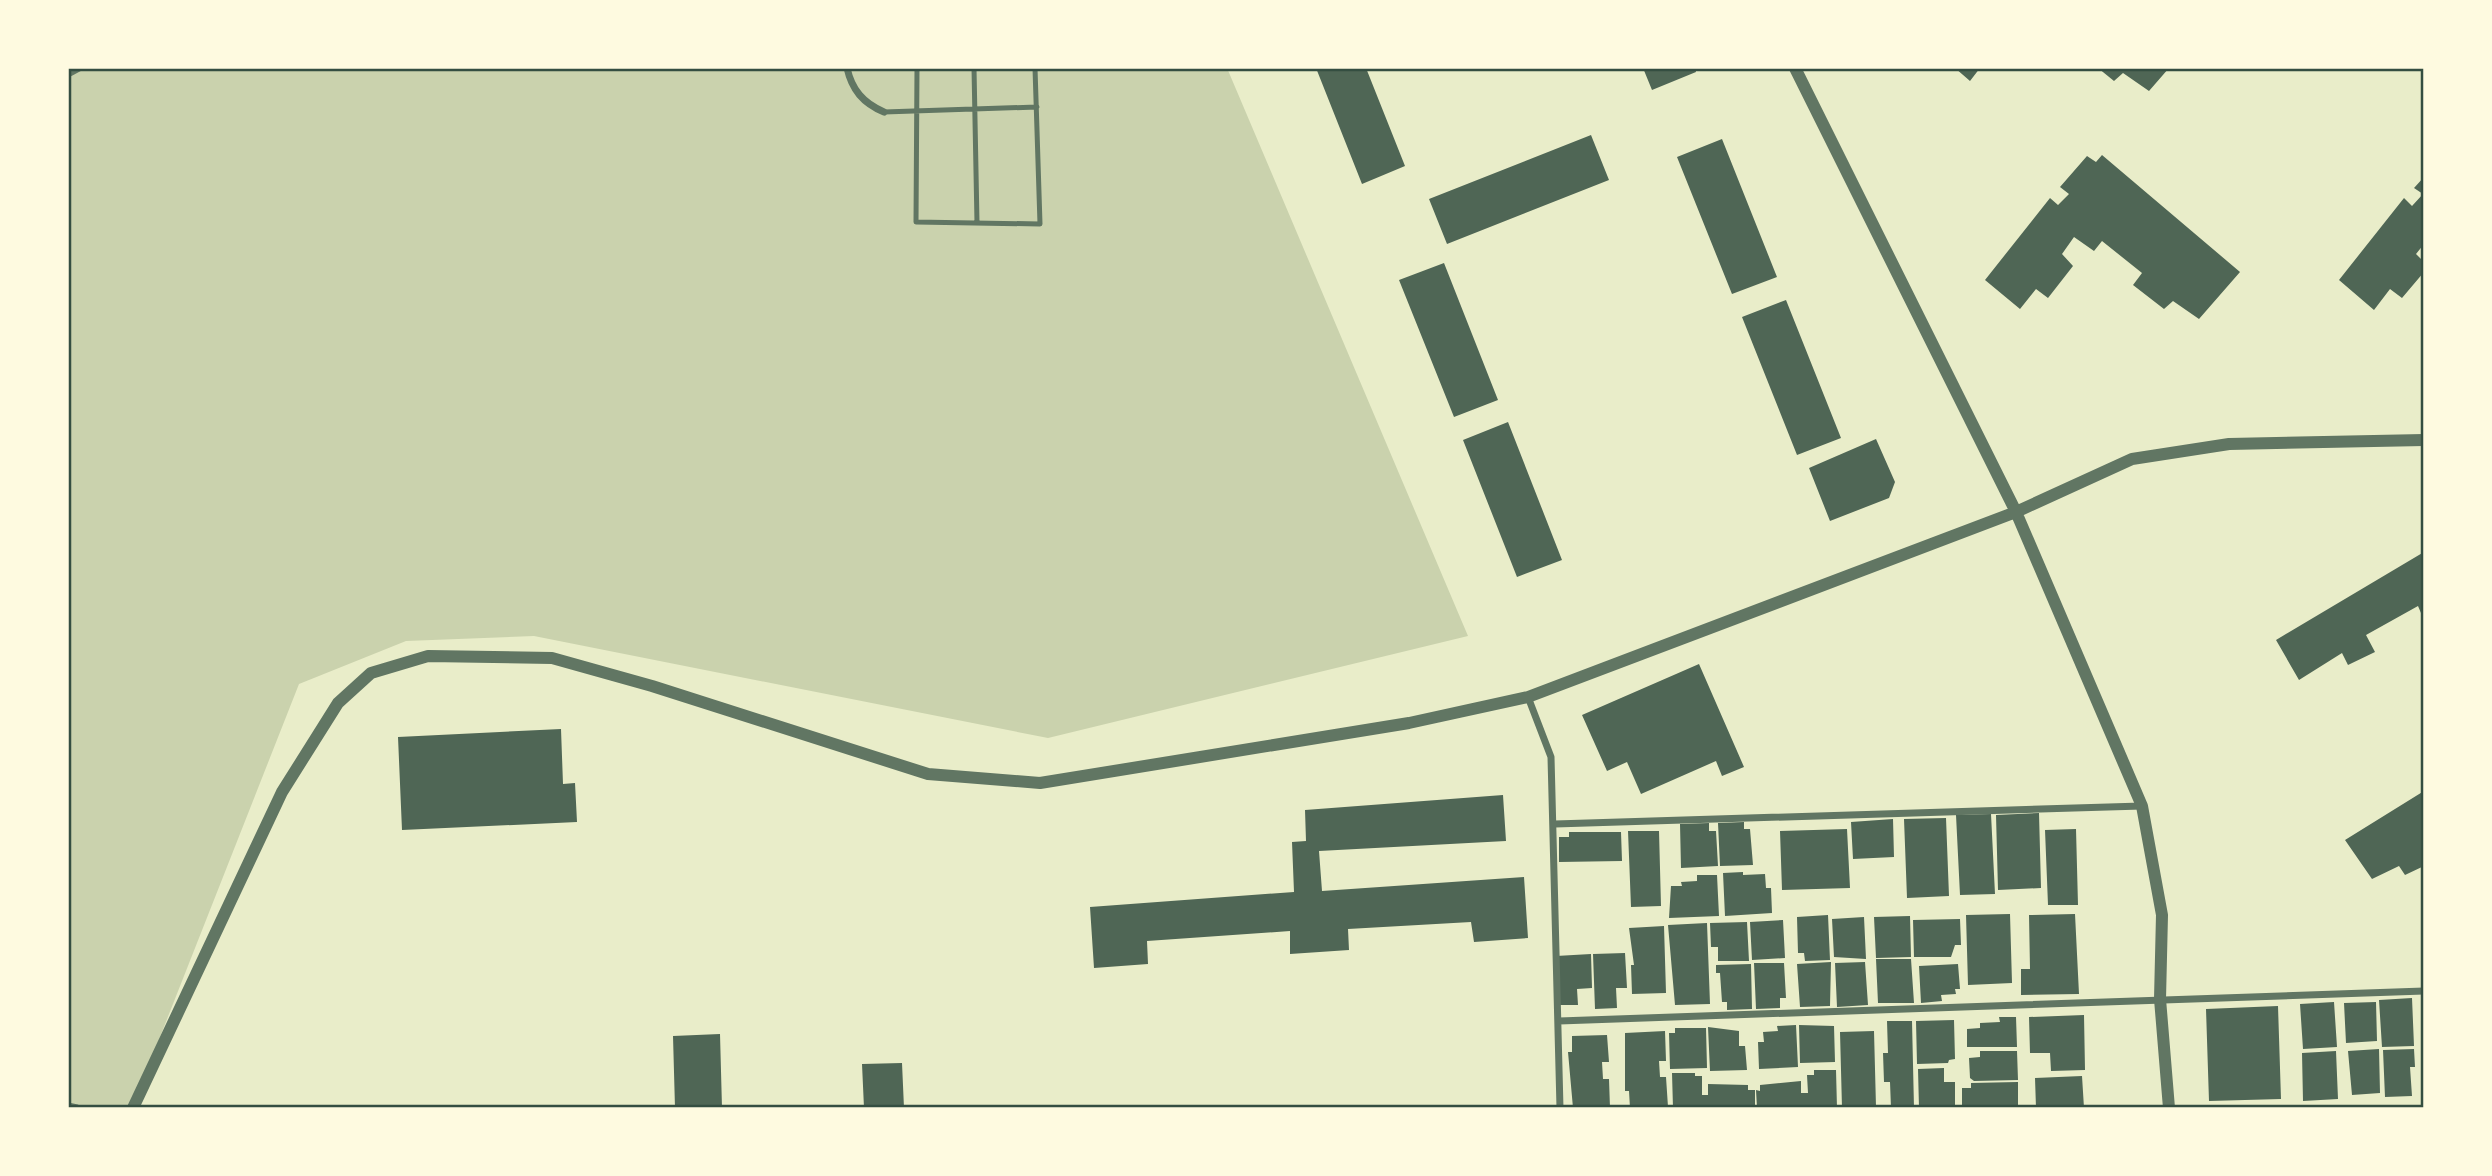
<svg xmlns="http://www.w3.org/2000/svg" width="2492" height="1176" viewBox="0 0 2492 1176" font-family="Raleway,sans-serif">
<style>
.green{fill:#cad2ad}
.building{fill:#4f6655}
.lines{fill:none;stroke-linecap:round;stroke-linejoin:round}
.service{stroke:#617663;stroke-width:5}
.minor{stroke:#617663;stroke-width:7}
.tertiary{stroke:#617663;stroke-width:12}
.neatline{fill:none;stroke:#344e41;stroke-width:2.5}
</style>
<rect width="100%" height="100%" fill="#e9edc9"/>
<!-- green -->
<path class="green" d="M 68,68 L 1227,68 L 1468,636 L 1048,738 L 534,636 L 406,641 L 299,684 L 132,1108 L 68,1108 Z"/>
<!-- building -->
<path class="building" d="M 1316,68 L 1366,68 L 1405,166 L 1362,184 Z
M 1643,68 L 1695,68 L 1696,72 L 1652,90 Z
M 1955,68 L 1980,68 L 1970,81 Z
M 2098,68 L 2169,68 L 2149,91 L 2123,73 L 2114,81 Z
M 1591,135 L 1609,180 L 1447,244 L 1429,199 Z
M 1722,139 L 1777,277 L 1732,294 L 1677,157 Z
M 2102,155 L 2240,272 L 2199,319 L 2173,301 L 2164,309 L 2133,285 L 2142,273 L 2102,241 L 2094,251 L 2074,237 L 2062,254 L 2073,266 L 2048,298 L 2036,289 L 2020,309 L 1985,280 L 2050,198 L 2058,205 L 2069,194 L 2060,187 L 2087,156 L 2096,162 Z
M 2424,177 L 2424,244 L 2416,254 L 2424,262 L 2424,272 L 2402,298 L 2390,289 L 2374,310 L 2339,280 L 2404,198 L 2412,206 L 2423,194 L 2414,188 Z
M 1444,263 L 1498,400 L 1454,417 L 1399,280 Z
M 1786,300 L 1841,438 L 1797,455 L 1742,317 Z
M 1508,422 L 1562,560 L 1517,577 L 1463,440 Z
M 1876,439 L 1895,482 L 1889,498 L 1830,521 L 1809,468 Z
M 2424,552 L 2424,620 L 2418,606 L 2366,635 L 2375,652 L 2348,665 L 2342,653 L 2299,680 L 2276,640 Z
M 1699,664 L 1744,767 L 1722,776 L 1716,761 L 1641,794 L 1627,762 L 1607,771 L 1582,715 Z
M 561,729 L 563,784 L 575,783 L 577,822 L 402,830 L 398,737 Z
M 2424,791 L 2424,866 L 2405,875 L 2399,866 L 2372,879 L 2345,840 Z
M 1503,795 L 1506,841 L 1319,851 L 1322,891 L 1524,877 L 1528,938 L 1474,942 L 1471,922 L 1348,929 L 1349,950 L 1290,954 L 1290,931 L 1147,941 L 1148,964 L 1094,968 L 1090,907 L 1294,892 L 1292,842 L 1306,841 L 1305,810 Z
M 2039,813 L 2041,888 L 1998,890 L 1996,815 Z
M 1991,814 L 1995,894 L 1960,895 L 1956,815 Z
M 1946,818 L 1949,896 L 1907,898 L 1904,819 Z
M 1893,819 L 1894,857 L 1853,859 L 1851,822 Z
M 1744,822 L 1744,829 L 1750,829 L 1753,865 L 1720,866 L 1718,823 Z
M 1709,823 L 1709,831 L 1716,831 L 1718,866 L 1681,868 L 1680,824 Z
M 1847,829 L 1850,888 L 1782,890 L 1780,831 Z
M 2076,829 L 2078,905 L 2048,905 L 2045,830 Z
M 1628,831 L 1659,831 L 1661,906 L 1631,907 Z
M 1569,832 L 1621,832 L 1622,861 L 1559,862 L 1559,837 L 1569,837 Z
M 1743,872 L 1743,875 L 1765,874 L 1766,888 L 1771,888 L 1772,913 L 1725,916 L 1723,873 Z
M 1697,875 L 1717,875 L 1719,916 L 1669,918 L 1671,886 L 1682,886 L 1681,882 L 1697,881 Z
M 2010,914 L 2012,983 L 1968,985 L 1966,915 Z
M 2075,914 L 2079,994 L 2021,995 L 2021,969 L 2030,969 L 2029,915 Z
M 1828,915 L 1830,960 L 1805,961 L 1804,953 L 1798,953 L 1797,917 Z
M 1910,916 L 1911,957 L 1876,958 L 1874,917 Z
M 1864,917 L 1866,959 L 1834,957 L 1832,919 Z
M 1960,919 L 1961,945 L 1955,945 L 1951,957 L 1914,957 L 1913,920 Z
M 1783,920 L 1785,958 L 1752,960 L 1750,922 Z
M 1747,922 L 1749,961 L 1718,961 L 1718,947 L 1711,947 L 1710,923 Z
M 1707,923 L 1710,1004 L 1675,1005 L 1668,925 Z
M 1664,926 L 1666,993 L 1632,994 L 1631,965 L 1634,965 L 1629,928 Z
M 1625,953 L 1627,988 L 1616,988 L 1617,1008 L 1595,1009 L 1593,954 Z
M 1591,954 L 1592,988 L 1577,989 L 1578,1005 L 1558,1005 L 1556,956 Z
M 1876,959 L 1911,959 L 1914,1003 L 1878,1003 Z
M 1831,962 L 1830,1006 L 1800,1007 L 1797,964 Z
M 1865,962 L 1868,1005 L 1837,1007 L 1835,963 Z
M 1754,963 L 1784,963 L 1786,998 L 1780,998 L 1780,1008 L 1756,1009 Z
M 1751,964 L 1752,1009 L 1727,1010 L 1727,1002 L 1722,1002 L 1720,973 L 1716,973 L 1716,965 Z
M 1958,964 L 1960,989 L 1955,989 L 1956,994 L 1941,995 L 1942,1001 L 1921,1003 L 1919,966 Z
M 2412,998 L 2414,1046 L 2382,1047 L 2379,1000 Z
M 2334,1002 L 2337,1047 L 2303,1049 L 2300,1004 Z
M 2376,1002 L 2377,1041 L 2346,1043 L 2344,1003 Z
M 2278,1006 L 2281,1099 L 2209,1101 L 2206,1009 Z
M 2084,1015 L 2085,1070 L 2051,1071 L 2050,1053 L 2030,1053 L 2029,1017 Z
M 1999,1017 L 2016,1017 L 2017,1047 L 1967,1047 L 1967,1029 L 1980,1028 L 1980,1023 L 2000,1022 Z
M 1954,1020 L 1955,1059 L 1949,1060 L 1948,1063 L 1917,1064 L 1916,1021 Z
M 1887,1021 L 1912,1021 L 1914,1108 L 1891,1108 L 1890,1082 L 1884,1082 L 1883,1053 L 1888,1053 Z
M 1796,1025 L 1798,1067 L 1759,1069 L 1758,1042 L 1764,1042 L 1763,1032 L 1778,1031 L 1777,1026 Z
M 1799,1025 L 1834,1026 L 1835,1062 L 1800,1063 Z
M 1708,1027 L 1739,1031 L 1739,1046 L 1745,1046 L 1747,1070 L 1710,1071 Z
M 1675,1028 L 1706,1028 L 1707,1068 L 1670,1069 L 1669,1033 L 1675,1033 Z
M 1665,1031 L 1666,1061 L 1659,1061 L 1660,1077 L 1666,1077 L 1668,1107 L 1630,1108 L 1629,1091 L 1625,1091 L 1625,1033 Z
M 1874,1031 L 1876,1107 L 1842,1108 L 1840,1032 Z
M 720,1034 L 722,1108 L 675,1108 L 673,1036 Z
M 1607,1035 L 1609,1062 L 1602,1062 L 1603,1079 L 1609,1079 L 1610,1108 L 1573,1108 L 1568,1052 L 1572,1052 L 1572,1036 Z
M 2379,1049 L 2380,1093 L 2352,1095 L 2348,1051 Z
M 2414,1049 L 2415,1067 L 2410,1067 L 2412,1096 L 2385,1097 L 2383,1050 Z
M 1980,1051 L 2017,1051 L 2018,1080 L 1974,1081 L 1970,1078 L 1969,1058 L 1980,1057 Z
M 2336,1051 L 2338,1099 L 2303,1101 L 2302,1053 Z
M 902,1063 L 904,1108 L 864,1108 L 862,1064 Z
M 1944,1068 L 1944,1082 L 1955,1082 L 1955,1108 L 1919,1108 L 1918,1069 Z
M 1814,1070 L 1836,1070 L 1837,1108 L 1757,1108 L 1756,1090 L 1760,1091 L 1760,1085 L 1801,1081 L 1801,1093 L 1808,1093 L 1807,1075 L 1814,1075 Z
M 1672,1073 L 1695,1073 L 1695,1076 L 1702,1076 L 1702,1095 L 1708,1095 L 1708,1084 L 1748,1085 L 1748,1090 L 1755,1090 L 1755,1108 L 1673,1108 Z
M 2082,1076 L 2084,1108 L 2036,1108 L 2035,1078 Z
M 2018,1082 L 2018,1108 L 1962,1108 L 1962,1088 L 1971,1088 L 1971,1083 Z"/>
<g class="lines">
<!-- service -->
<path class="service" d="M 917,68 L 916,222 L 1040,224 L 1035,68
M 974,68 L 977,223
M 68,75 L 81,68
M 884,112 L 1037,107"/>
<!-- minor -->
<path class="minor" d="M 847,68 C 852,90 863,103 884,112
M 1528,697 L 1551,757 L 1560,1108
M 1555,824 L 2142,806
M 1559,1021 L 2424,991
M 68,1106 L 77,1108"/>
<!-- tertiary -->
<path class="tertiary" d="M 1795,68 L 2016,512 L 2142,806 L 2162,915 L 2160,999 L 2169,1108
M 133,1108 L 282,792 L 338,703 L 371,673 L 428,656 L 552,658 L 652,686 L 928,774 L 1040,783 L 1409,723 L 1528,697 L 2016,512 L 2132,459 L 2229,444 L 2424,440"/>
</g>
<!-- border -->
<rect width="2492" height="1176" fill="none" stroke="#fefae0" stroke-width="140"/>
<rect x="70" y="70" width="2352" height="1036" class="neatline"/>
</svg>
